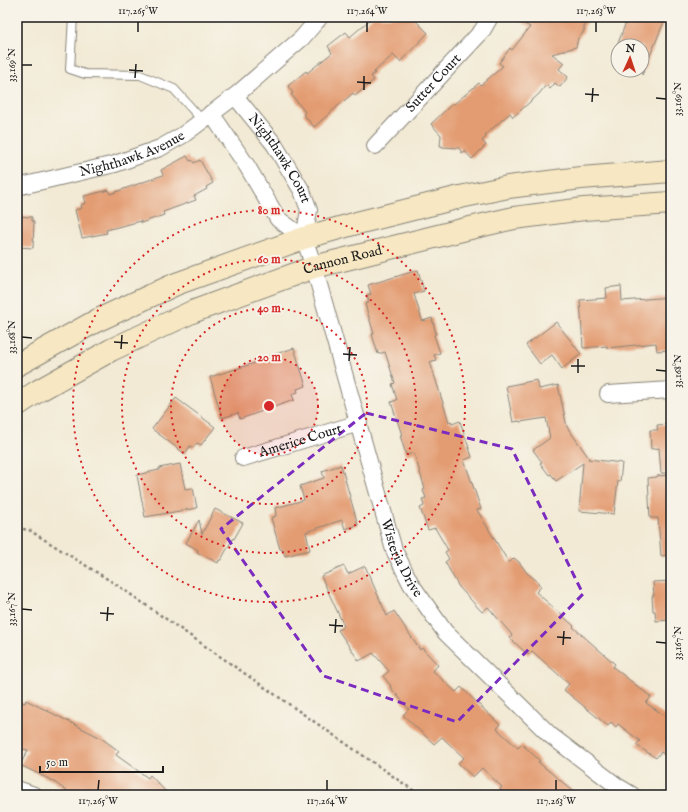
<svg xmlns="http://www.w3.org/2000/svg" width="688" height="812" viewBox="0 0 688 812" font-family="'IM FELL English',serif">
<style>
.building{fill:#e39b71}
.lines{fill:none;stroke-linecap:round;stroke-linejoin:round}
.lane-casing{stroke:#878378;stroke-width:10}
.street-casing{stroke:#878378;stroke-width:18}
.secondary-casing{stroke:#878378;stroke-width:24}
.path{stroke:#878378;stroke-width:2.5;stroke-dasharray:3 3;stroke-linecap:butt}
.lane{stroke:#fff;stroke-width:8}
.street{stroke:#fff;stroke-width:16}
.secondary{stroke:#f7e8c3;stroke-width:22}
.marked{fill:none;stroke:#7b2cbf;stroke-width:3;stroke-dasharray:8 5;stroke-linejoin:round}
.ticks{fill:none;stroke:#1c1c1c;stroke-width:1.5}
.ring{fill:none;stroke:#d62828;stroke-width:2;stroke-dasharray:2 4}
.labels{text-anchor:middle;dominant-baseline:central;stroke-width:4;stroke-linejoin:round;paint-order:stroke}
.street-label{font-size:14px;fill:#1c1c1c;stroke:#f7f3e8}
.centre{fill:#d62828;stroke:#f7f3e8;stroke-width:2}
.ring-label{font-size:12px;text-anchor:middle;font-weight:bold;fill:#d62828;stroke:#f7f3e8;stroke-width:4;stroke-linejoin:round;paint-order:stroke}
.neatline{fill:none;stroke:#1c1c1c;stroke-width:1.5}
.ticks-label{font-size:10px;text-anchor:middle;fill:#1c1c1c}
</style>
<rect width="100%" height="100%" fill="#f7f3e8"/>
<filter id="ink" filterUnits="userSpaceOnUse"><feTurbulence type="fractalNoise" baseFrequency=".025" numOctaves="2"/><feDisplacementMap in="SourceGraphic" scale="8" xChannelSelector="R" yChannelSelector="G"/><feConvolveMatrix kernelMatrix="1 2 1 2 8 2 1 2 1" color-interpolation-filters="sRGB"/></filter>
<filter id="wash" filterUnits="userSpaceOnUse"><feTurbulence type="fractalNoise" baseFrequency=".012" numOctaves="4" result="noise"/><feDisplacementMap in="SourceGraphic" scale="16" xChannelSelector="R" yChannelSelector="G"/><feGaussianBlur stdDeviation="0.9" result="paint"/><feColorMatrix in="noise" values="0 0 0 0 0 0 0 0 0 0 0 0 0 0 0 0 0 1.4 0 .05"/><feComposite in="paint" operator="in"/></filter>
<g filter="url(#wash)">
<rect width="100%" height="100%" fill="#f2ead5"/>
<g id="blocks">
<!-- building -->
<path class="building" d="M 373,17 L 412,17 L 428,33 L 400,62 L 393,55 L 374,72 L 375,73 L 371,76 L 374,80 L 355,96 L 353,93 L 314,127 L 303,114 L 305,112 L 291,94 L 293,93 L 288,86 L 306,71 L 307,73 L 332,53 L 328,46 L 346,32 L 350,37 Z
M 512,17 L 590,17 L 584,27 L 584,30 L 582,34 L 578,38 L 576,47 L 552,54 L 564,63 L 559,69 L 568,77 L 560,87 L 555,83 L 550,89 L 546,85 L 539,94 L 513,117 L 510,113 L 485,135 L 486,137 L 482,141 L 486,145 L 472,159 L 465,151 L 462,153 L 459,148 L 442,147 L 442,146 L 440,146 L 441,135 L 431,124 L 453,103 L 454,104 L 479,83 L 481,85 L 503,66 L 499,63 L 510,48 L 512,50 L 530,27 Z
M 628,17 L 666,17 L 642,75 L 642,46 L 617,46 Z
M 187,156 L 190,161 L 192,160 L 194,163 L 200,160 L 213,183 L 206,187 L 207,189 L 194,196 L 196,200 L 163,212 L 164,215 L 141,223 L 141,221 L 106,230 L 107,233 L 82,238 L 75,210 L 82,208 L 81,205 L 86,203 L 84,196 L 109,190 L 110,194 L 163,175 L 161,170 Z
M 17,216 L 32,217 L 32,221 L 34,221 L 33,248 L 17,247 Z
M 418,270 L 424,291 L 414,294 L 422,320 L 423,321 L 432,318 L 436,334 L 434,335 L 440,353 L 434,355 L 436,360 L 430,362 L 449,422 L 451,421 L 452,424 L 460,421 L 472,457 L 464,460 L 481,509 L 477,510 L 509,563 L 514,558 L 519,562 L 527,573 L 536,580 L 541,587 L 536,592 L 574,626 L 573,627 L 615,664 L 613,667 L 651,697 L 646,703 L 671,720 L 671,747 L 665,755 L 661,752 L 656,758 L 636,745 L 640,741 L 618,724 L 616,727 L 611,722 L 608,726 L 564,690 L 569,684 L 532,651 L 528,655 L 510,638 L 512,635 L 488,607 L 482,612 L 459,587 L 445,562 L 449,559 L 445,552 L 448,550 L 435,528 L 428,530 L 420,508 L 424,506 L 422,499 L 426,498 L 423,490 L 425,489 L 414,453 L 406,455 L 400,435 L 402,435 L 391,402 L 397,400 L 392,384 L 395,383 L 385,352 L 378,354 L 372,334 L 374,334 L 365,304 L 369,302 L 367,295 L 371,294 L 368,285 Z
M 621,286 L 622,301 L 671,297 L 671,350 L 657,351 L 656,343 L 607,348 L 607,346 L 583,348 L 580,300 L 607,298 L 606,288 Z
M 556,322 L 581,354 L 562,369 L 552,355 L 540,364 L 526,345 Z
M 294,348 L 306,386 L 297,389 L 298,392 L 292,394 L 294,400 L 240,419 L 238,413 L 222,418 L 210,377 L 258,362 L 257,360 Z
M 537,380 L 539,389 L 558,385 L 567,427 L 589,458 L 588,459 L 622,463 L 620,482 L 618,481 L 614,514 L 579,511 L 583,463 L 556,481 L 551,474 L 549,475 L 540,463 L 542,462 L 533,450 L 550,438 L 546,418 L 520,422 L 520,421 L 513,422 L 506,386 Z
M 176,398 L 215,427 L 201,445 L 197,443 L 193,448 L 190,446 L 185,454 L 152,429 Z
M 671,424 L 671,473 L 661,473 L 659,448 L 651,449 L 650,430 L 658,430 L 657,425 Z
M 180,464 L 185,489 L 193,488 L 197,508 L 145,517 L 137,475 L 159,470 L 159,468 Z
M 341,465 L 358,525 L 345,529 L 342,520 L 306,532 L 310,550 L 285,556 L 283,550 L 280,549 L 271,518 L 276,516 L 275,508 L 304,500 L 300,486 L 324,478 L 322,471 Z
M 671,475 L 671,555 L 661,556 L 658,518 L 650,518 L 648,478 L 657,477 L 657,476 Z
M 215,509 L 243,523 L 234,539 L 233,538 L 221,560 L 219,560 L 218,563 L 197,552 L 198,550 L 186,543 L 199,520 L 202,534 Z
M 344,566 L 348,574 L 365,566 L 387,616 L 394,611 L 420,650 L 422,648 L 438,665 L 433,671 L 456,692 L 461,687 L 500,725 L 497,729 L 518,748 L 522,744 L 540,761 L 538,762 L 578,795 L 506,795 L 500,789 L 502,787 L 482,768 L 473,777 L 458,763 L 464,758 L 442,737 L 434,744 L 403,715 L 409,709 L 390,687 L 391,686 L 383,676 L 389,671 L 373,653 L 359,661 L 338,630 L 344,626 L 321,576 Z
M 671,581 L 671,620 L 656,621 L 655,611 L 653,611 L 652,596 L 654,596 L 653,582 Z
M 26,700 L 101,738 L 119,751 L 116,755 L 148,778 L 150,775 L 169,795 L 72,795 L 53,781 L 20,765 L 28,750 L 17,748 L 17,701 L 25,703 Z"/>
</g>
</g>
<g filter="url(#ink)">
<use href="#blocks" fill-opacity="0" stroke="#878378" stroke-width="1"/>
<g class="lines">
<!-- lane casing -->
<g class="lane-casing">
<path id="lane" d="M 73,17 L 70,69 L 85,74 L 140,75 L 174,89 L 202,120"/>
</g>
<!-- street casing -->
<g class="street-casing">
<g id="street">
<path id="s1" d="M 235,96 L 274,144 L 302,191 L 309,210 L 304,238"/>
<path d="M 211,113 L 247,166 L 278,219 L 304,238"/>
<path id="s2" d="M 375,146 L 482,31 L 490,17"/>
<path id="s3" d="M 17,187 L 115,164 L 160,148 L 183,135 L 235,96 L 302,38 L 320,17"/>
<path id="s4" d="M 304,238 L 314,267 L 394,550 L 411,584 L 445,632 L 550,735 L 617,786 L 632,795"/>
<path d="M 608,394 L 671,390"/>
<path id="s5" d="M 243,458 L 359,423"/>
<path d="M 17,789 L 34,795"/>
</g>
</g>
<!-- secondary casing -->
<g class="secondary-casing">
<g id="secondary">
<path d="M 17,365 L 96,321 L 176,284 L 304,238 L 357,223 L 460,197 L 508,187 L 581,178 L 671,171"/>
<path id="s6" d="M 17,405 L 38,391 L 111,350 L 192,312 L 314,267 L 466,229 L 514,218 L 584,209 L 671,203"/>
</g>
</g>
<!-- path -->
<path class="path" d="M 17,528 L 29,530 L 117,585 L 420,795"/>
<!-- lane -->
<use href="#lane" class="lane"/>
<!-- street -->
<use href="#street" class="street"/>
<!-- secondary -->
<use href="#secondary" class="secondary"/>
</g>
</g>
<!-- marked area -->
<path class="marked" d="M 366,413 L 512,449 L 583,594 L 457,722 L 324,676 L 221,529 Z"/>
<!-- ticks -->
<path class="ticks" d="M 138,32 L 138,22M 367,32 L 367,22M 596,32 L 596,22M 22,65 L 32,65M 129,70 L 143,71M 135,78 L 136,64M 357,82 L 371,83M 364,90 L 364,76M 585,94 L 599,95M 656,98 L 666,99M 592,102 L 593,88M 22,337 L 32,338M 114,342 L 128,343M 121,349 L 122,335M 343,354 L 357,355M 349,361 L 350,347M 571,366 L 585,366M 656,370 L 666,371M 578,373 L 578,359M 22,609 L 32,610M 100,613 L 114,614M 107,621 L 108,607M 329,625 L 343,626M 335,633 L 336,619M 557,637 L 571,638M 656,642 L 666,643M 563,645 L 564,631M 98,790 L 99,780M 327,790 L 327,780M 556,790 L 556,780"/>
<!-- distance rings -->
<circle cx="269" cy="406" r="49" fill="#d62828" fill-opacity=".12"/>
<g class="ring">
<circle cx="269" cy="406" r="49"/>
<circle cx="269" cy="406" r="98"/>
<circle cx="269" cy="406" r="147"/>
<circle cx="269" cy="406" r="196"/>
</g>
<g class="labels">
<!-- street labels -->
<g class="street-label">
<text stroke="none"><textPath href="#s2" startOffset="86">Sutter Court</textPath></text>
<text stroke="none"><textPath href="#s3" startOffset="120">Nighthawk Avenue</textPath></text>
<text stroke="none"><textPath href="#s1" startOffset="77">Nighthawk Court</textPath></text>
<text stroke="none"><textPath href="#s6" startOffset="358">Cannon Road</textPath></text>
<text stroke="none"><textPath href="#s5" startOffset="60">Americe Court</textPath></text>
<text stroke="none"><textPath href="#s4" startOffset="335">Wisteria Drive</textPath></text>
</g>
</g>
<circle cx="269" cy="406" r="6" class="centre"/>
<g class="ring-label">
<text x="269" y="214">80 m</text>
<text x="269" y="263">60 m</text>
<text x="269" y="312">40 m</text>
<text x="269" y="361">20 m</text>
</g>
<!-- margin -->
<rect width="688" height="812" fill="none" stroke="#f7f3e8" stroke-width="44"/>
<!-- north arrow -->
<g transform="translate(630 58) rotate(3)"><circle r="19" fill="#f7f3e8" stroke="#9f9d96"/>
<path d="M0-3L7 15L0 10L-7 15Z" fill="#c8321e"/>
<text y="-6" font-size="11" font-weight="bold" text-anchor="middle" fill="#1c1c1c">N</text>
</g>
<!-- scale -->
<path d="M40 766v6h123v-6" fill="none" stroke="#1c1c1c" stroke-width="2"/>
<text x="46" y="766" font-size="12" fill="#1c1c1c" stroke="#f7f3e8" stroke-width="3" paint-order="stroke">50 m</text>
<rect x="22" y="22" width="644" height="768" class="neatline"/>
<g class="ticks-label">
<text x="138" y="14">117.265°W</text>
<text x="367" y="14">117.264°W</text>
<text x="596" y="14">117.263°W</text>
<text transform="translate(11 65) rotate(-90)" y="4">33.169°N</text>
<text transform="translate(677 99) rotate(-90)" y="4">33.169°N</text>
<text transform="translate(11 337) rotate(-90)" y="4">33.168°N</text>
<text transform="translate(677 371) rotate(-90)" y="4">33.168°N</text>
<text transform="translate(11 609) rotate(-90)" y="4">33.167°N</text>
<text transform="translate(677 643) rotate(-90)" y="4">33.167°N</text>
<text x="98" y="804">117.265°W</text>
<text x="327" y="804">117.264°W</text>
<text x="556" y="804">117.263°W</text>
</g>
</svg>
